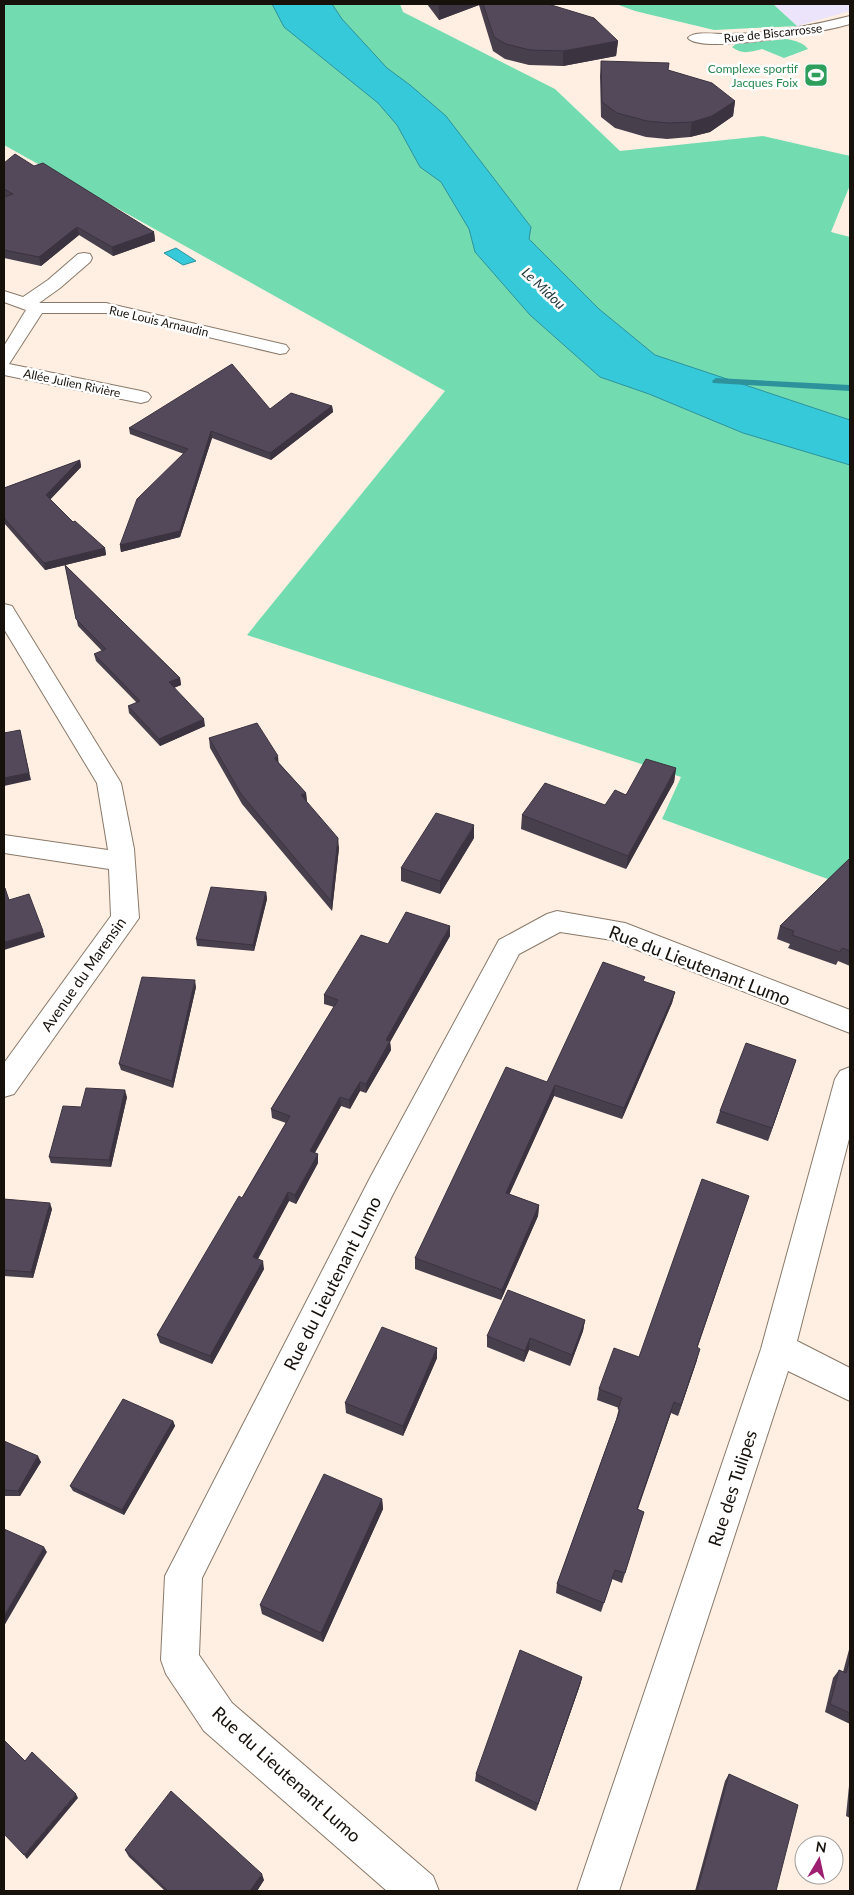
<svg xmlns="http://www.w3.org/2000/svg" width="854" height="1895" viewBox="0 0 854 1895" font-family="Lato,sans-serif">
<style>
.industrial{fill:#ebe4fa}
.green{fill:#72dcb0}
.water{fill:#36c9d9;stroke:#2d929c}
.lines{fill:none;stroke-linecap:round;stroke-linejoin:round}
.stream{fill:#2d929c;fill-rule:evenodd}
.minor-casing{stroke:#89796a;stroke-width:2}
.minor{fill:#fff;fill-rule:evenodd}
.wall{fill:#483f4d}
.shaded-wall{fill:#3b333f}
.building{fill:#54495a;stroke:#3b333f}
.labels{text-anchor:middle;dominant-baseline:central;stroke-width:5;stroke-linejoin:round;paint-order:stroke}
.far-street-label{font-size:12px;fill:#17110c;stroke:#fff}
.far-leisure-label{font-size:12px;fill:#27864d;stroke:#fff;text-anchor:end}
.far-water-label{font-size:14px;font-style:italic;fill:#233a3d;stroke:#fff}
.street-label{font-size:15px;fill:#17110c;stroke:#fff}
.near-street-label{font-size:18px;fill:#17110c;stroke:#fff}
</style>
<rect width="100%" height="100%" fill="#feefe2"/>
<!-- industrial -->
<path class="industrial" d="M 773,4 L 850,4 L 850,11 L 797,26 Z"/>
<!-- green -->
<path class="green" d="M 4,4 L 400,4 L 403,12 L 555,89 L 620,151 L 763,136 L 850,156 L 850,185 L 831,232 L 850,237 L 850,887 L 662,819 L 681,777 L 247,635 L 445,391 L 4,145 Z
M 616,4 L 773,4 L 797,26 L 714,30 L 635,11 Z
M 786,39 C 794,40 804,43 808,49 L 784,58 L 762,49 C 749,52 743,55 732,47 L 736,44 Z"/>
<!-- water -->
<path class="water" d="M 272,4 L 332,4 L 342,19 L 387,68 L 410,85 L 446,116 L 531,227 L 529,239 L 599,309 L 655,355 L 850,420 L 850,465 L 743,433 L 649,394 L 600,377 L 530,315 L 475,252 L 469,229 L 441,182 L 420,167 L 397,125 L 378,103 L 284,27 Z
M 176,248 L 196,261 L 183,265 L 164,253 Z"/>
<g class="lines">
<!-- stream -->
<path class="stream" d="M 716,378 L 850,385 L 850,391 L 713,383 L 712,381 Z"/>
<!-- minor casing -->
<g class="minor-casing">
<path id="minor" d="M 850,16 L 850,24 C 827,31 702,55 688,38 C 695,30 719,35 729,34 C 770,34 810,26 850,16 Z
M 84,253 L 90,254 L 92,258 L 90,262 L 60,288 L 39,303 L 106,303 L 286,345 L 289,349 L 286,353 L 280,354 L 106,313 L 42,313 L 9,364 L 141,391 L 148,393 L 151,397 L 148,401 L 141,403 L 4,375 L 4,346 L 26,310 L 4,302 L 4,291 L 23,297 L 48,280 L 78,254 Z
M 4,604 L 12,606 L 15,611 L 121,783 L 134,849 L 139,918 L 14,1094 L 4,1097 L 4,1063 L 111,916 L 109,869 L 4,853 L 4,835 L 108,850 L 97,783 L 4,629 Z
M 557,911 L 625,923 L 850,1010 L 850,1033 L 612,940 L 560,932 L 519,954 L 393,1194 L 202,1578 L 199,1655 L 232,1703 L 433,1876 L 439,1891 L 387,1891 L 204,1731 L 166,1674 L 161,1660 L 165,1576 L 371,1176 L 499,940 L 547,914 Z
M 850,1067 L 850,1135 L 797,1341 L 850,1368 L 850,1401 L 788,1371 L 619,1891 L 577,1891 L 761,1349 L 835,1079 L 840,1071 Z"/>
</g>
<!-- minor -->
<use href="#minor" class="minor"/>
</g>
<!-- wall -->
<path class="wall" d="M 427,4 L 548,4 L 618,41 L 616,56 L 563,66 L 529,65 L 505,59 L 493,51 L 479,5 L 439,20 Z
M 601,61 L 668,70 L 735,101 L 733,116 L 710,132 L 690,137 L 667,139 L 646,137 L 615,128 L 601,117 L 600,76 Z
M 4,163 L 34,166 L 154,232 L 155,241 L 113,256 L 79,235 L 41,266 L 4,258 L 4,197 L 5,197 L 4,196 Z
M 332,406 L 333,412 L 271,460 L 212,438 L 180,537 L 121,552 L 120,545 L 184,454 L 130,434 L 129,428 L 270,409 Z
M 80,460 L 81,467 L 50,499 L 73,522 L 105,548 L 106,555 L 45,570 L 4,523 L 4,488 Z
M 65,565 L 180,678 L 181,685 L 174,688 L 205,726 L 160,746 L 129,713 L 128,706 L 137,703 L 96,661 L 94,654 L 102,651 L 78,626 Z
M 209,738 L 279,763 L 306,793 L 307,802 L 339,848 L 332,911 L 242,804 L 210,748 Z
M 676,768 L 674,782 L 626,869 L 521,829 L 522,815 L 605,805 Z
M 474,838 L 440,894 L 401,881 L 401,868 Z
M 850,858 L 850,966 L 838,961 L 836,965 L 788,948 L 790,944 L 777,939 L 780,926 Z
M 266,892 L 267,899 L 254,951 L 197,946 L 196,939 Z
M 450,936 L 390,1042 L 391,1050 L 366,1093 L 360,1091 L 350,1109 L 341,1106 L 314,1153 L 318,1154 L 318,1163 L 296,1204 L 289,1201 L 258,1259 L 264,1269 L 212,1364 L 160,1343 L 157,1335 L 242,1198 L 286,1123 L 272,1118 L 271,1109 L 334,1007 L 324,1004 L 324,995 L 388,944 Z
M 644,982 L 675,992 L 672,1003 L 622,1119 L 554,1096 L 509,1194 L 539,1205 L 538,1216 L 501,1300 L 415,1269 L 415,1258 L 547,1082 Z
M 196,987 L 173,1088 L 121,1070 L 119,1064 Z
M 796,1060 L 768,1141 L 716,1123 L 720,1111 Z
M 127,1097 L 111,1167 L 51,1163 L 49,1157 L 81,1107 Z
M 4,1199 L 52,1209 L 33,1278 L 4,1276 Z
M 745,1208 L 697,1347 L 697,1360 L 678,1416 L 671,1413 L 638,1509 L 644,1512 L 622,1583 L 612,1579 L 601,1612 L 556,1593 L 557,1584 L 616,1420 L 619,1408 L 597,1400 L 599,1389 L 639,1357 Z
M 585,1320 L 583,1331 L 570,1366 L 529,1350 L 524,1362 L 487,1347 L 487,1336 Z
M 437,1348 L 437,1358 L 403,1436 L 346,1413 L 345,1403 Z
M 173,1421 L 175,1426 L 124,1515 L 73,1491 L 70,1486 Z
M 4,1441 L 41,1462 L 20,1496 L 4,1496 Z
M 382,1499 L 383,1509 L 323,1642 L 262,1614 L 260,1605 Z
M 850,1646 L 850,1724 L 825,1712 L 833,1678 L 839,1670 L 843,1672 Z
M 582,1677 L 580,1685 L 536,1811 L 475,1781 L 476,1774 Z
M 729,1774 L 776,1891 L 695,1891 L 725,1781 Z
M 850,1776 L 850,1818 L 846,1816 Z
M 125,1850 L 264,1880 L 257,1891 L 165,1891 L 129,1857 Z"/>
<!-- shaded-wall -->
<path class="shaded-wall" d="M 445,4 L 479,4 L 479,5 L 439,20 L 439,6 Z
M 618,41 L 616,56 L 563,66 L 563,51 Z
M 735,101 L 733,116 L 710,132 L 690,137 L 692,122 Z
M 77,227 L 79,235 L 41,266 L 39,257 Z
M 154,232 L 155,241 L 113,256 L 112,247 Z
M 332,406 L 333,412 L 271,460 L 270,453 Z
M 211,431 L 212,438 L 180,537 L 121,552 L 120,545 Z
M 80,460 L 81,467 L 48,502 L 46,495 Z
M 105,548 L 106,555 L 45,570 L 44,563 Z
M 180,678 L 181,685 L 170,689 L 169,682 Z
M 204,719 L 205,726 L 160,746 L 159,739 Z
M 21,736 L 31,780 L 4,786 L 4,778 Z
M 278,756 L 279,766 L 274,758 Z
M 676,768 L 674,782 L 626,869 L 628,856 Z
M 306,793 L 307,803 L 301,795 Z
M 474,825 L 474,838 L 440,894 L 440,881 Z
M 338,838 L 339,848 L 332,911 L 331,901 Z
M 266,892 L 267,899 L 254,951 L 253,945 Z
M 450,926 L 450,936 L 390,1042 L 391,1050 L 366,1093 L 366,1084 L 386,1040 Z
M 43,931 L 45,937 L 4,950 L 4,942 Z
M 195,980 L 196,987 L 173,1088 L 172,1081 Z
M 675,992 L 672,1003 L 622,1119 L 624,1108 Z
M 796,1060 L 792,1072 L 768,1141 L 772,1128 Z
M 360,1082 L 360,1091 L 350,1109 L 349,1100 Z
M 555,1085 L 554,1096 L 505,1204 L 506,1193 Z
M 125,1090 L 127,1097 L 111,1167 L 109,1160 Z
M 340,1097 L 341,1106 L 311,1160 L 310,1151 Z
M 318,1154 L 318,1163 L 296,1204 L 295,1195 Z
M 288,1192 L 289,1201 L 254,1266 L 253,1257 Z
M 749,1196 L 745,1208 L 694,1358 L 697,1347 Z
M 50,1203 L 52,1209 L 33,1278 L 31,1272 Z
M 539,1205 L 538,1216 L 501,1300 L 502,1290 Z
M 263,1261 L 264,1269 L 212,1364 L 210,1356 Z
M 585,1320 L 583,1331 L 570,1366 L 572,1355 Z
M 530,1338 L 529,1350 L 524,1362 L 525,1351 Z
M 437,1348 L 437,1358 L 403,1436 L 403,1426 Z
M 700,1349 L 697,1360 L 678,1416 L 681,1405 Z
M 674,1402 L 671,1413 L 634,1519 L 637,1509 Z
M 173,1421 L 175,1426 L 124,1515 L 122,1510 Z
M 38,1456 L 41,1462 L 20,1496 L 18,1491 Z
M 382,1499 L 383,1509 L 323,1642 L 321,1633 Z
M 44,1547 L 47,1552 L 4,1626 L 4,1616 Z
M 582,1677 L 580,1685 L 536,1811 L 538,1804 Z
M 76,1794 L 78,1798 L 27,1859 L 24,1855 Z
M 262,1874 L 264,1880 L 257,1891 L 250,1891 Z"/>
<!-- building -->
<path class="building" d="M 437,4 L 445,4 L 439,6 Z
M 483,4 L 548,4 L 594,18 L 618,41 L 563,51 L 530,50 L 506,44 L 494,37 Z
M 601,61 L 669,63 L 668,70 L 712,83 L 735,101 L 712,116 L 692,122 L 669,123 L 647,121 L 617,113 L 602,102 Z
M 15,154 L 34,166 L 43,163 L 154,232 L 112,247 L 77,227 L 39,257 L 4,250 L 4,197 L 13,194 L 4,189 L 4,163 Z
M 232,364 L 270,409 L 291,393 L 332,406 L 270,453 L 211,431 L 180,531 L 120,545 L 137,499 L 188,449 L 129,428 Z
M 80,460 L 46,495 L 73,522 L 75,521 L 105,548 L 44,563 L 4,518 L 4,488 Z
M 65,565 L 180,678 L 169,682 L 204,719 L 159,739 L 128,706 L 140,701 L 94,654 L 106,649 L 76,619 Z
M 257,723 L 278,756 L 274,758 L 306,793 L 301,795 L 338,838 L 331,901 L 241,794 L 209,738 Z
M 20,730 L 29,773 L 4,778 L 4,733 Z
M 646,759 L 676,768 L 628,856 L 522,815 L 545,783 L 605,805 L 615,790 L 626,795 Z
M 436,813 L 474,825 L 440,881 L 401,868 Z
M 850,858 L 850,951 L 842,948 L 840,952 L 792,935 L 794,931 L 780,926 Z
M 211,887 L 266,892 L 253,945 L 196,939 Z
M 4,888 L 5,888 L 9,900 L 29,894 L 43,931 L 4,942 Z
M 406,912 L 450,926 L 386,1040 L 390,1041 L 366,1084 L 360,1082 L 349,1100 L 340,1097 L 310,1151 L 318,1154 L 295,1195 L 288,1192 L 253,1257 L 263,1261 L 210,1356 L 157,1335 L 239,1196 L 242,1198 L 290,1116 L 271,1109 L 338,1000 L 324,995 L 361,935 L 388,944 Z
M 603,962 L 645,977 L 643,981 L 675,992 L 624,1108 L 555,1085 L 506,1193 L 539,1205 L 502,1290 L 415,1258 L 506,1067 L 547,1082 Z
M 142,977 L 195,980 L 172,1081 L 119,1064 Z
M 746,1043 L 796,1060 L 772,1128 L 720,1111 Z
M 86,1088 L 125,1090 L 109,1160 L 49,1157 L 63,1106 L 81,1107 Z
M 702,1179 L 749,1196 L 697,1347 L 700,1349 L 681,1405 L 674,1402 L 637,1509 L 644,1512 L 625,1573 L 615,1570 L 604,1603 L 557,1584 L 620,1410 L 618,1409 L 622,1398 L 599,1389 L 614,1348 L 639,1357 Z
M 4,1199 L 50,1203 L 31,1272 L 4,1270 Z
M 508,1290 L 585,1320 L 572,1355 L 530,1338 L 525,1351 L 487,1336 Z
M 382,1327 L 437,1348 L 403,1426 L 345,1403 Z
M 123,1399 L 173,1421 L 122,1510 L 70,1486 Z
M 4,1441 L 38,1456 L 18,1491 L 4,1490 Z
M 324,1474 L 382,1499 L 321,1633 L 260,1605 Z
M 4,1529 L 44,1547 L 4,1616 Z
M 520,1650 L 582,1677 L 538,1804 L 476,1774 Z
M 850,1658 L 850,1713 L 830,1704 L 839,1670 L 846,1673 Z
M 4,1740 L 25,1761 L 32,1752 L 76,1794 L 24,1855 L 4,1834 Z
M 729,1774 L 798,1805 L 776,1891 L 697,1891 Z
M 171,1791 L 262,1874 L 250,1891 L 168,1891 L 125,1850 Z"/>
<!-- icons -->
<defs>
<g id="stadium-square" transform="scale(1.25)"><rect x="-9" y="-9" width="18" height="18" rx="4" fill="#2e9e5b" stroke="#fff"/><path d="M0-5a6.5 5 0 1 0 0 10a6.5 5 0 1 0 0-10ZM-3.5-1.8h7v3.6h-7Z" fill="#fff"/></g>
</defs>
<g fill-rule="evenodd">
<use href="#stadium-square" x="816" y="75"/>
</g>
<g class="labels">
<!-- far-street labels -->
<g class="far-street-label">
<text transform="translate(773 33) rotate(-6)">Rue de Biscarrosse</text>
<text transform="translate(159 321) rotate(13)">Rue Louis Arnaudin</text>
<text transform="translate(72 383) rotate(12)">Allée Julien Rivière</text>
</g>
<!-- far-leisure labels -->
<g class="far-leisure-label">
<text x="798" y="68">Complexe sportif<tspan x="798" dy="14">Jacques Foix</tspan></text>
</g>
<!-- far-water labels -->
<g class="far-water-label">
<text transform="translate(544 288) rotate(43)">Le Midou</text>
</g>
<!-- street labels -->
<g class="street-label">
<text transform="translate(83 974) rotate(-55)">Avenue du Marensin</text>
</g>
<!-- near-street labels -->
<g class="near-street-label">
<text transform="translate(700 965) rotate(21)">Rue du Lieutenant Lumo</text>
<text transform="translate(332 1283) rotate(-63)">Rue du Lieutenant Lumo</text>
<text transform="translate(732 1488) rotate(-72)">Rue des Tulipes</text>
<text transform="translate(287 1774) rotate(42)">Rue du Lieutenant Lumo</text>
</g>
</g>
<!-- border -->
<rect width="854" height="1895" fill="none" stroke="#17110c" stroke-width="10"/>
<!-- north arrow -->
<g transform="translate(819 1860) rotate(9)"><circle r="24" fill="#ffffff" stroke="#a2a09e"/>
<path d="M0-4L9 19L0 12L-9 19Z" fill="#9e1e72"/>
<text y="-8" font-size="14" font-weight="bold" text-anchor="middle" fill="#17110c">N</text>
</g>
</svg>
